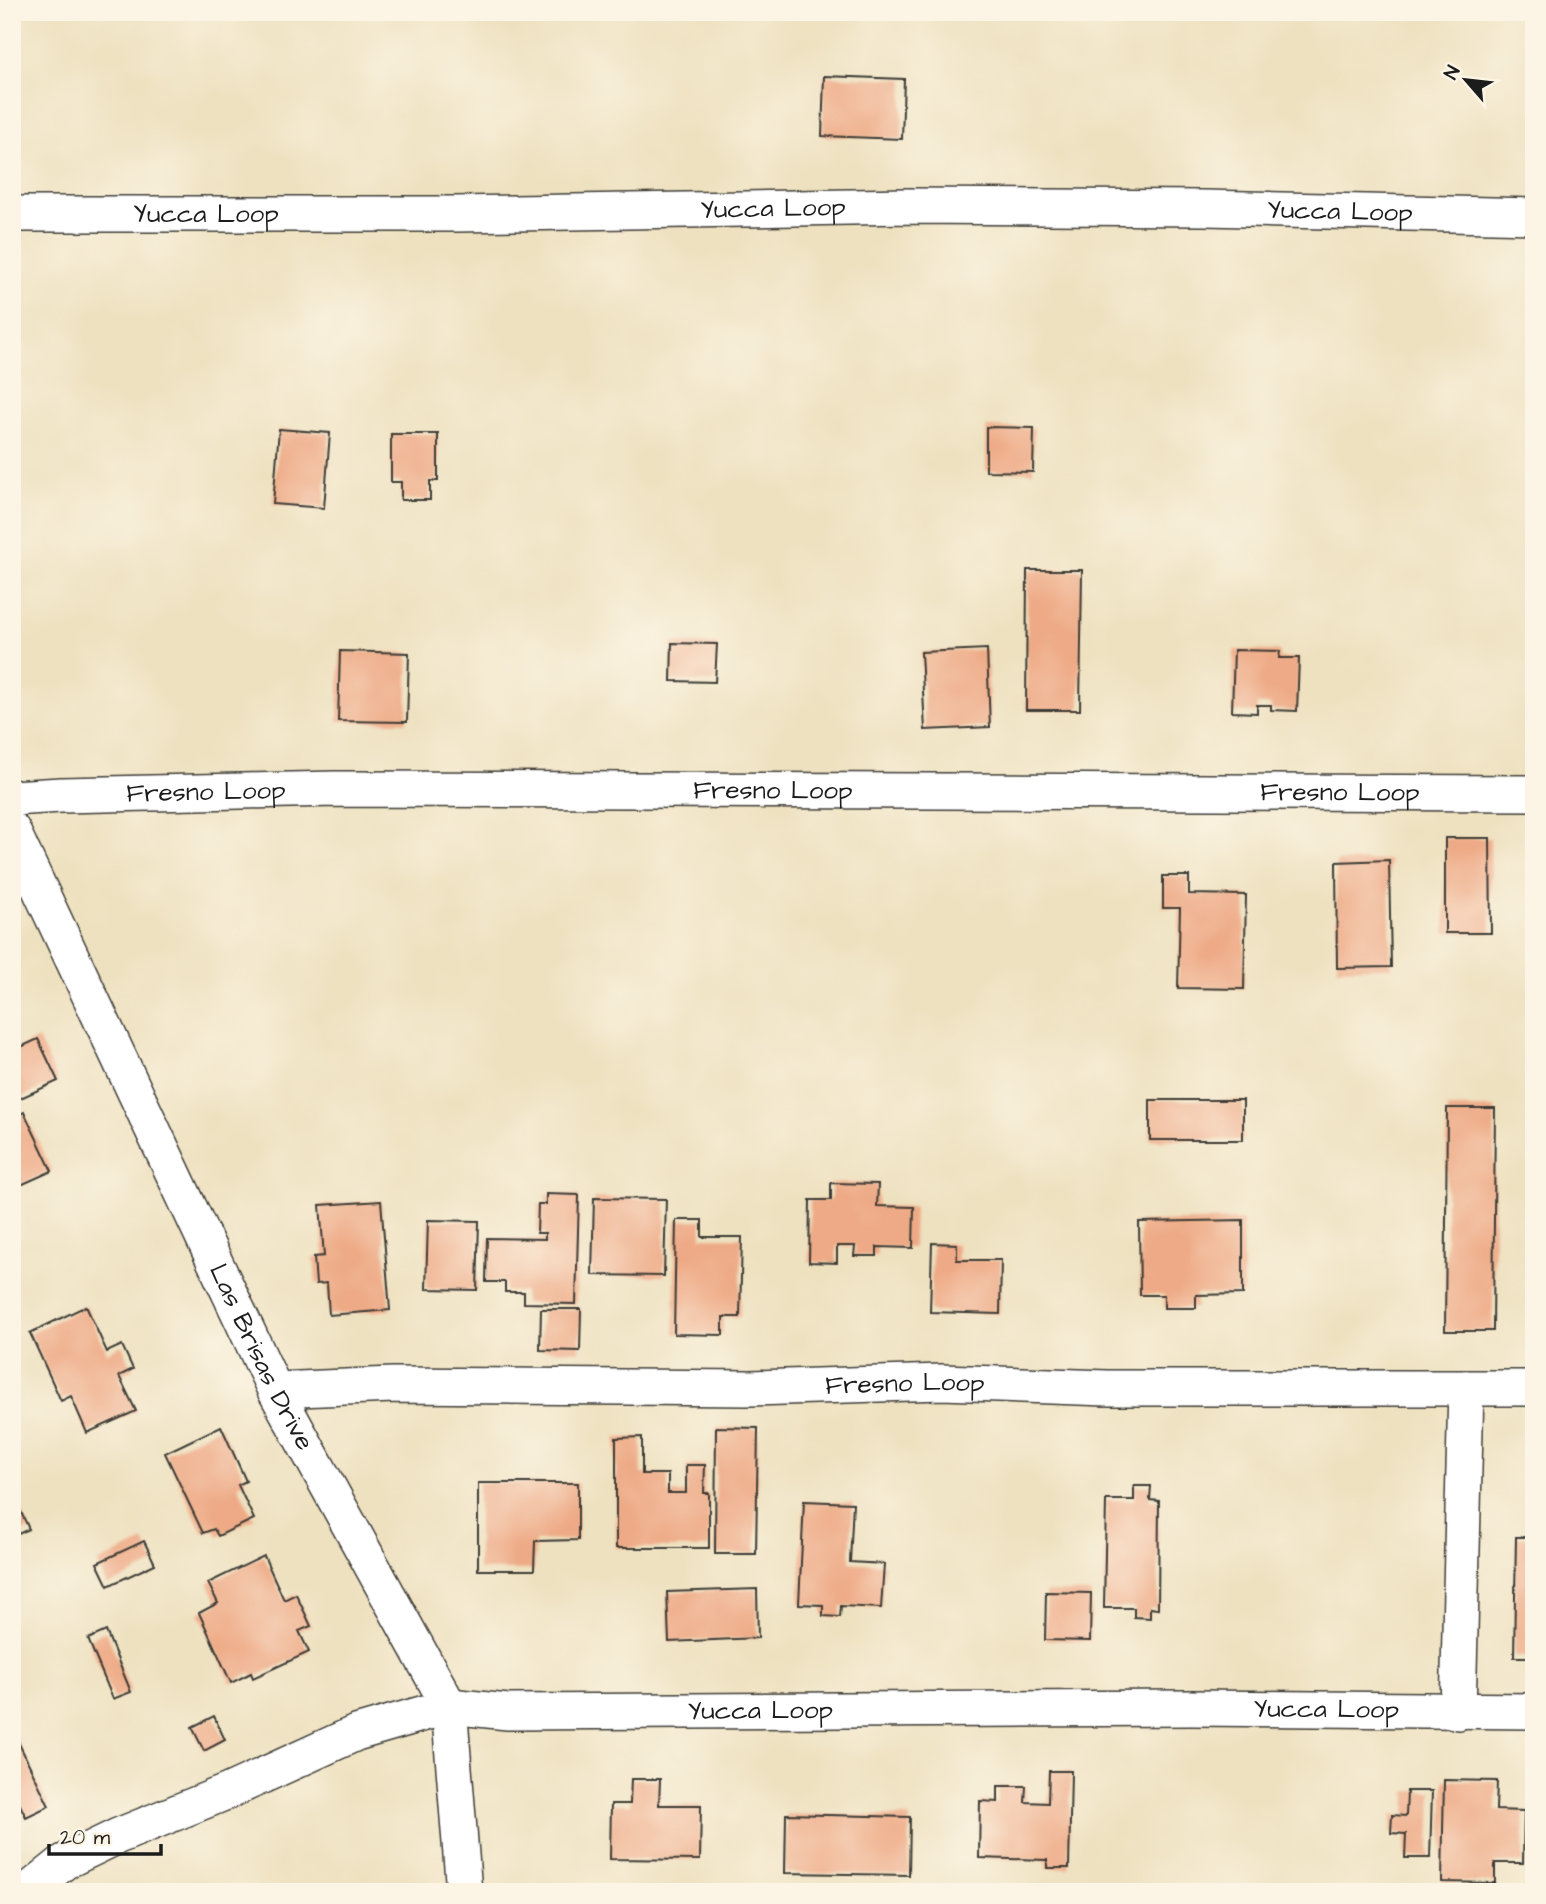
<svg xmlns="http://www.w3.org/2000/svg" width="1546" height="1904" viewBox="0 0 1546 1904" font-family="'Architects Daughter',sans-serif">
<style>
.building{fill:#eeaa86}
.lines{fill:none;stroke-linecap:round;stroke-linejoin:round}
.minor-casing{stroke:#3c3a35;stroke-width:38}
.minor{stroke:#fff;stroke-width:35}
.labels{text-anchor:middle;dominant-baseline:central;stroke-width:5;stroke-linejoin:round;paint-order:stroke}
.street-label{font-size:26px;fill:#1c1c1c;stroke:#fcf5e5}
</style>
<rect width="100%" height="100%" fill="#fcf5e5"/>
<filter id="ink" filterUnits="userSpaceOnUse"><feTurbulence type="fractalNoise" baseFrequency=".0143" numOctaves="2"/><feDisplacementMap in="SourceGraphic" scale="14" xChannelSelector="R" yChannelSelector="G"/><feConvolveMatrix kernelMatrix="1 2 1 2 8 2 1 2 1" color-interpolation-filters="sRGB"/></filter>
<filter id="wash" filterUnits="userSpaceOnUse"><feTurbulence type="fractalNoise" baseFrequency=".00686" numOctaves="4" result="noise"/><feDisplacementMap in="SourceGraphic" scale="28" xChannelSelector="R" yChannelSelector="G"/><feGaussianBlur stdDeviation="1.57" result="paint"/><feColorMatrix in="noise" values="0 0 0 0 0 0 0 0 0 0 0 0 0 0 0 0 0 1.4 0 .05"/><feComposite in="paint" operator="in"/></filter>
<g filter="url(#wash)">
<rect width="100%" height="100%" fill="#eee1c0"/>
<g id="blocks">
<!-- building -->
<path class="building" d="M 824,76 L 904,79 L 902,139 L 822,136 Z
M 986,427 L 1034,428 L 1033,472 L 986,471 Z
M 279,429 L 330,433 L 324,508 L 273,504 Z
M 391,434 L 438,434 L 438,481 L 430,481 L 430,500 L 401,500 L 401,482 L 391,482 Z
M 1027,570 L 1082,570 L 1080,710 L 1026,710 Z
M 672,643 L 717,644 L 715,682 L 671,681 Z
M 987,649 L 990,727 L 925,730 L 921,652 Z
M 1234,650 L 1280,651 L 1279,658 L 1299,658 L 1297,711 L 1271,710 L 1271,705 L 1257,705 L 1257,713 L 1232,712 Z
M 340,651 L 409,653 L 407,722 L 338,721 Z
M 1445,838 L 1490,838 L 1491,933 L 1445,933 Z
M 1389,860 L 1391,967 L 1337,968 L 1336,862 Z
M 1163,876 L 1189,876 L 1189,894 L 1246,895 L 1244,989 L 1178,988 L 1180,908 L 1163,908 Z
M 38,1039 L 58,1081 L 12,1102 L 12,1051 Z
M 1150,1100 L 1243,1100 L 1243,1140 L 1150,1140 Z
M 1447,1108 L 1495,1108 L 1493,1331 L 1445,1331 Z
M 24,1112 L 52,1171 L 12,1189 L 12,1118 Z
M 831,1183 L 878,1184 L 877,1206 L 914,1207 L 913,1248 L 877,1247 L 877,1256 L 854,1256 L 855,1246 L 837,1246 L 837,1263 L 809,1262 L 810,1200 L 831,1200 Z
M 546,1194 L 579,1195 L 576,1304 L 524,1303 L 524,1292 L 505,1292 L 505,1282 L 486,1282 L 487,1238 L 545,1239 L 545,1233 L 537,1233 L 538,1204 L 546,1204 Z
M 594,1198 L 666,1199 L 664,1276 L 592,1275 Z
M 381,1201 L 390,1310 L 329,1315 L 327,1283 L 316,1284 L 314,1257 L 324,1256 L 320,1205 Z
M 428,1220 L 479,1221 L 477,1290 L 426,1289 Z
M 676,1220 L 702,1220 L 702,1237 L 742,1237 L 740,1317 L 723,1317 L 723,1335 L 674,1334 Z
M 1243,1220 L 1243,1294 L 1196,1295 L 1196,1308 L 1164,1308 L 1164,1295 L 1140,1295 L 1139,1222 Z
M 932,1243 L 957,1244 L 957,1260 L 1001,1260 L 1000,1314 L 930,1312 Z
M 86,1306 L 107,1352 L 122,1345 L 133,1369 L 119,1376 L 136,1411 L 87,1433 L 71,1396 L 61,1401 L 30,1333 Z
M 541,1309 L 581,1309 L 580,1351 L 540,1350 Z
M 221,1426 L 246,1481 L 238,1485 L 254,1519 L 218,1536 L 214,1529 L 203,1533 L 165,1453 Z
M 716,1427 L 758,1428 L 756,1554 L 715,1554 Z
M 642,1437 L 642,1474 L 668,1474 L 668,1493 L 686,1493 L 686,1465 L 705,1465 L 704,1493 L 709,1493 L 709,1548 L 616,1548 L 616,1438 Z
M 478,1483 L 578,1483 L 578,1540 L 535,1541 L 534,1570 L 478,1570 Z
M 1134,1486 L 1151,1486 L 1150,1500 L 1159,1501 L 1158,1609 L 1150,1608 L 1150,1618 L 1134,1617 L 1134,1608 L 1104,1608 L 1106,1500 L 1134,1500 Z
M 12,1493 L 29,1529 L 12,1537 Z
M 804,1501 L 853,1503 L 850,1562 L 884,1564 L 881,1608 L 841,1606 L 840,1617 L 823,1616 L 823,1605 L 799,1604 Z
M 1516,1537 L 1534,1537 L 1534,1657 L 1514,1657 Z
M 144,1541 L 155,1564 L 108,1586 L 97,1563 Z
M 264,1556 L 284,1600 L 296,1594 L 311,1626 L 299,1631 L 309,1652 L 253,1678 L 251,1673 L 231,1683 L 199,1613 L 218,1603 L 208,1583 Z
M 757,1589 L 758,1638 L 669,1642 L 667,1592 Z
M 1046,1592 L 1091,1593 L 1090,1641 L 1045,1640 Z
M 106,1631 L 131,1692 L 113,1699 L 88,1639 Z
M 214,1716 L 225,1740 L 204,1751 L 192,1727 Z
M 12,1729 L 49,1806 L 26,1817 L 12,1789 Z
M 1049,1771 L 1071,1771 L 1069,1868 L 1047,1868 L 1047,1860 L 979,1858 L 980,1801 L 998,1802 L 998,1786 L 1026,1786 L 1025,1802 L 1048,1803 Z
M 631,1779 L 660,1779 L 659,1805 L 701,1805 L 700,1860 L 610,1859 L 611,1804 L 630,1804 Z
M 1444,1780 L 1497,1781 L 1496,1810 L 1524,1811 L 1523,1863 L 1495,1863 L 1495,1883 L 1442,1882 Z
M 1407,1791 L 1432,1791 L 1430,1858 L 1405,1858 L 1406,1834 L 1391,1833 L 1392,1815 L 1406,1816 Z
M 786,1814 L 910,1817 L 909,1875 L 785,1873 Z"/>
</g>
</g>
<g filter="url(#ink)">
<use href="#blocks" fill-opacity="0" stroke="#3c3a35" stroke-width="2"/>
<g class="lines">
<!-- minor casing -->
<g class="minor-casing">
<g id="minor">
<path id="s1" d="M 12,214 L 455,214 L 907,206 L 1205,208 L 1534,216"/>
<path id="s2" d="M 12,798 L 61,795 L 336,789 L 1534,793"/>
<path id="s3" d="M 12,830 L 275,1390 L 449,1706 L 464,1892"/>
<path id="s4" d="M 275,1390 L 393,1385 L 751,1388 L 942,1382 L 1107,1388 L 1534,1388"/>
<path d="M 1458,1712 L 1466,1388"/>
<path id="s5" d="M 28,1891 L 64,1862 L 118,1836 L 229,1791 L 356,1733 L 449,1706 L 508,1712 L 1192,1708 L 1534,1711"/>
</g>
</g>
<!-- minor -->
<use href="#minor" class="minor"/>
</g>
</g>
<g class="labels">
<!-- street labels -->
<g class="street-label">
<text stroke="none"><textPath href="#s1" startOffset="761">Yucca Loop</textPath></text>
<text stroke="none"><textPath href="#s1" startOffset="1328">Yucca Loop</textPath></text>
<text stroke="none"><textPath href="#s1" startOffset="194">Yucca Loop</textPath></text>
<text stroke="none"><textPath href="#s2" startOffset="761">Fresno Loop</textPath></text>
<text stroke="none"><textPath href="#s2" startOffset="194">Fresno Loop</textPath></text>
<text stroke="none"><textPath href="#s2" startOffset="1328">Fresno Loop</textPath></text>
<text stroke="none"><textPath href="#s3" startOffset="583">Las Brisas Drive</textPath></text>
<text stroke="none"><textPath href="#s4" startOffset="630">Fresno Loop</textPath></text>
<text stroke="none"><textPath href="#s5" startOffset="1340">Yucca Loop</textPath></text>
<text stroke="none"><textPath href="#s5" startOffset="774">Yucca Loop</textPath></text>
</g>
</g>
<!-- margin -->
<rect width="1546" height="1904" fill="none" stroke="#fcf5e5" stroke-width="42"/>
<!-- north arrow -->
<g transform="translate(1466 80) rotate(298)" stroke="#fcf5e5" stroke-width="5" paint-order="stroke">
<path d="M0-5L12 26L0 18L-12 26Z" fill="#1c1c1c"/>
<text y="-10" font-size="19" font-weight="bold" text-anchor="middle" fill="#1c1c1c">N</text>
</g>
<!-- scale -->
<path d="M49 1844v10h112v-10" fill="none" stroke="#1c1c1c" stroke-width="3.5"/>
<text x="60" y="1844" font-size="21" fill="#1c1c1c" stroke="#fcf5e5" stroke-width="5" paint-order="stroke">20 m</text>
</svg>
